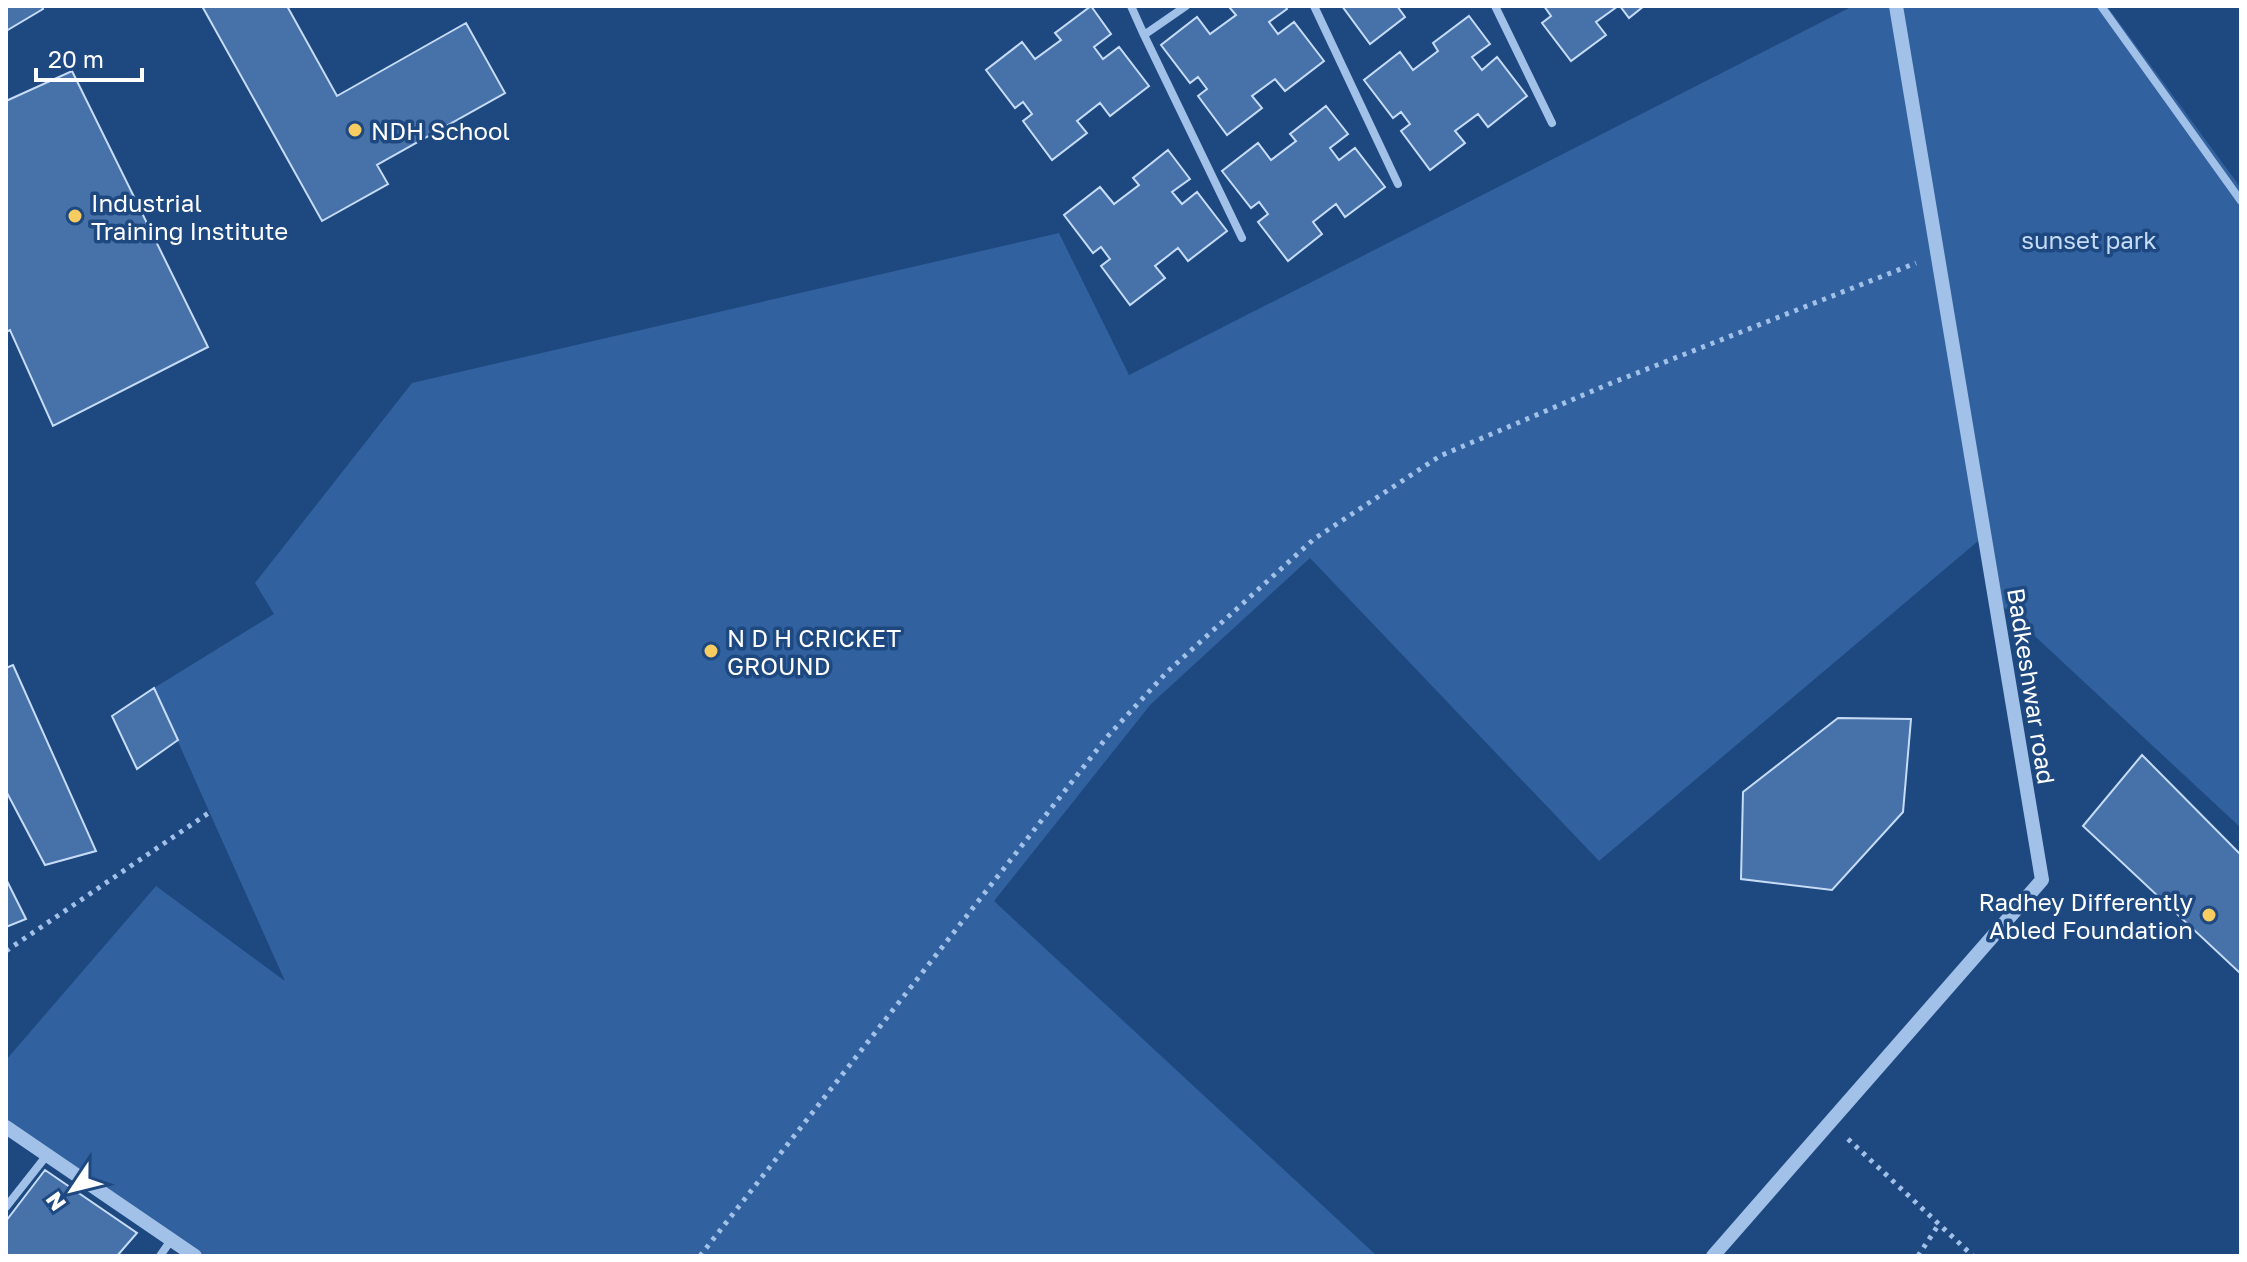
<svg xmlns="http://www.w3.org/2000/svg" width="2247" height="1262" viewBox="0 0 2247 1262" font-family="'Golos Text',sans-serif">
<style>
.green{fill:#31619e}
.building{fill:#4671a9;stroke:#c6dcf6;stroke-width:2}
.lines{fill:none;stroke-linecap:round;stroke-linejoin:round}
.path{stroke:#a2c1e8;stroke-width:5;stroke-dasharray:4 6;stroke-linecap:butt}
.minor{stroke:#a2c1e8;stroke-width:8}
.tertiary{stroke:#a2c1e8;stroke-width:14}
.poi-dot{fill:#f7cd61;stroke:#1e4880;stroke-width:3}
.labels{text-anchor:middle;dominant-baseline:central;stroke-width:7;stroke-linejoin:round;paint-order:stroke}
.poi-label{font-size:24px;fill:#fff;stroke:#1e4880;text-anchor:start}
.park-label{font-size:24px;fill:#c6dcf6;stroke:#1e4880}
.street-label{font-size:24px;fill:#fff;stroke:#1e4880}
</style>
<rect width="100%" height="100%" fill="#1e4880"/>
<!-- green -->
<path class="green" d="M 1853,6 L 2107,6 L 2241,188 L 2241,828 L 1995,599 L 1984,536 L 1599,861 L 1310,558 L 1151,704 L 994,901 L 1377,1256 L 195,1256 L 6,1127 L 6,1060 L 156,886 L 285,981 L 154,688 L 274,614 L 255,583 L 412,383 L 1059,233 L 1129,375 Z"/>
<!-- building -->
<path class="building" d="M 6,6 L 41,6 L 43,9 L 6,31 Z
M 202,6 L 287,6 L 337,96 L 466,23 L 505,93 L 377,165 L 388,184 L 322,221 Z
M 1091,6 L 1111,34 L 1094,47 L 1103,59 L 1119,47 L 1149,86 L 1110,116 L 1100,103 L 1077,121 L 1087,133 L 1052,160 L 1023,121 L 1032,114 L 1023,102 L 1015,108 L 986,70 L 1022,42 L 1035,59 L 1061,40 L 1055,33 Z
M 1232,6 L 1285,6 L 1287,9 L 1269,22 L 1278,34 L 1294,22 L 1324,61 L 1285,91 L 1275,79 L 1252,96 L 1262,108 L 1227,135 L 1198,96 L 1207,89 L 1198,77 L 1190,83 L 1161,45 L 1197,17 L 1210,34 L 1236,15 L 1230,8 Z
M 1342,6 L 1397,6 L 1405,17 L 1370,44 Z
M 1544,6 L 1618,6 L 1596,22 L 1606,35 L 1571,61 L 1542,23 L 1551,16 Z
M 1620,6 L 1644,6 L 1629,18 Z
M 1469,16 L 1490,44 L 1472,57 L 1482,70 L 1497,57 L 1527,96 L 1488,127 L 1478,114 L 1455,131 L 1465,143 L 1430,170 L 1401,131 L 1410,124 L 1401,112 L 1393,118 L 1364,80 L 1400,52 L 1413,70 L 1438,51 L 1433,43 Z
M 72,71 L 208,347 L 53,426 L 10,330 L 6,332 L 6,101 Z
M 1326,106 L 1348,134 L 1330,148 L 1339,160 L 1355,148 L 1385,187 L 1345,217 L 1336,204 L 1313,222 L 1322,234 L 1288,261 L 1258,222 L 1268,214 L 1259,202 L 1251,208 L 1222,171 L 1258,143 L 1271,160 L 1296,141 L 1290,134 Z
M 1168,150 L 1190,179 L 1172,192 L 1182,204 L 1197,192 L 1227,231 L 1188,261 L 1178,248 L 1155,266 L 1165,278 L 1130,305 L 1101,266 L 1110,259 L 1101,247 L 1093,253 L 1064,215 L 1100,187 L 1114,204 L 1139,185 L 1133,178 Z
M 13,665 L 96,851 L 45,865 L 6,791 L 6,668 Z
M 154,688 L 178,740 L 137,769 L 112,716 Z
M 1838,718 L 1911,719 L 1903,812 L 1832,890 L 1741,879 L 1743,792 Z
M 2142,755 L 2241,855 L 2241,974 L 2083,826 Z
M 6,879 L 26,919 L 6,927 Z
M 45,1170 L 137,1233 L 117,1256 L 6,1256 L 6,1221 Z"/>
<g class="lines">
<!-- path -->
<path class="path" d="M 6,951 L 210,812
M 1848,1139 L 1973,1256
M 700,1256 L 1107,737 L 1167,672 L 1314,539 L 1440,456 L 1609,384 L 1916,263
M 1918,1256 L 1939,1224"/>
<!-- minor -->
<path class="minor" d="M 1131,6 L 1144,35 L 1186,6
M 1314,6 L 1398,184
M 1495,6 L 1552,123
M 2101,6 L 2241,201
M 1144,35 L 1242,238
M 6,1207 L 47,1155
M 160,1256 L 171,1240"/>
<!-- tertiary -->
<path class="tertiary" d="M 6,1127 L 195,1256
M 1713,1256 L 2042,880 L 1896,6"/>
</g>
<!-- markers -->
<g class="poi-dot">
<circle cx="355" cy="130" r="8"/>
<circle cx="75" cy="216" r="8"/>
<circle cx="711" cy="651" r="8"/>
<circle cx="2209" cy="915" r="8"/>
</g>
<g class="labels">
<!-- poi labels -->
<g class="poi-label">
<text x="371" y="130">NDH School</text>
<text x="91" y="202">Industrial<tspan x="91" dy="28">Training Institute</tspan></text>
<text x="727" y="637">N D H CRICKET<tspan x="727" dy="28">GROUND</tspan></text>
<text x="2193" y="901" text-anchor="end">Radhey Differently<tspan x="2193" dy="28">Abled Foundation</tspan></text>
</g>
<!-- park labels -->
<g class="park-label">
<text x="2089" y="239">sunset park</text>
</g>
<!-- street labels -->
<g class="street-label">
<text transform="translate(2032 686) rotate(81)">Badkeshwar road</text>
</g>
</g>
<!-- border -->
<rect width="2247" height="1262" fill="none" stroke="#ffffff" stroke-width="16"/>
<!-- north arrow -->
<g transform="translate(72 1190) rotate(235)" stroke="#1e4880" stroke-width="6" paint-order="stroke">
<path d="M0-6L14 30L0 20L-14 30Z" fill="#ffffff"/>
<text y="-12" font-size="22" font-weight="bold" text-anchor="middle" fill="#ffffff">N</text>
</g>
<!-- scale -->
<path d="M36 68v12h106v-12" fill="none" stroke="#ffffff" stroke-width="4"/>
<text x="48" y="68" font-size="24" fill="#ffffff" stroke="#1e4880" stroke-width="6" paint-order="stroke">20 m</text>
</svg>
